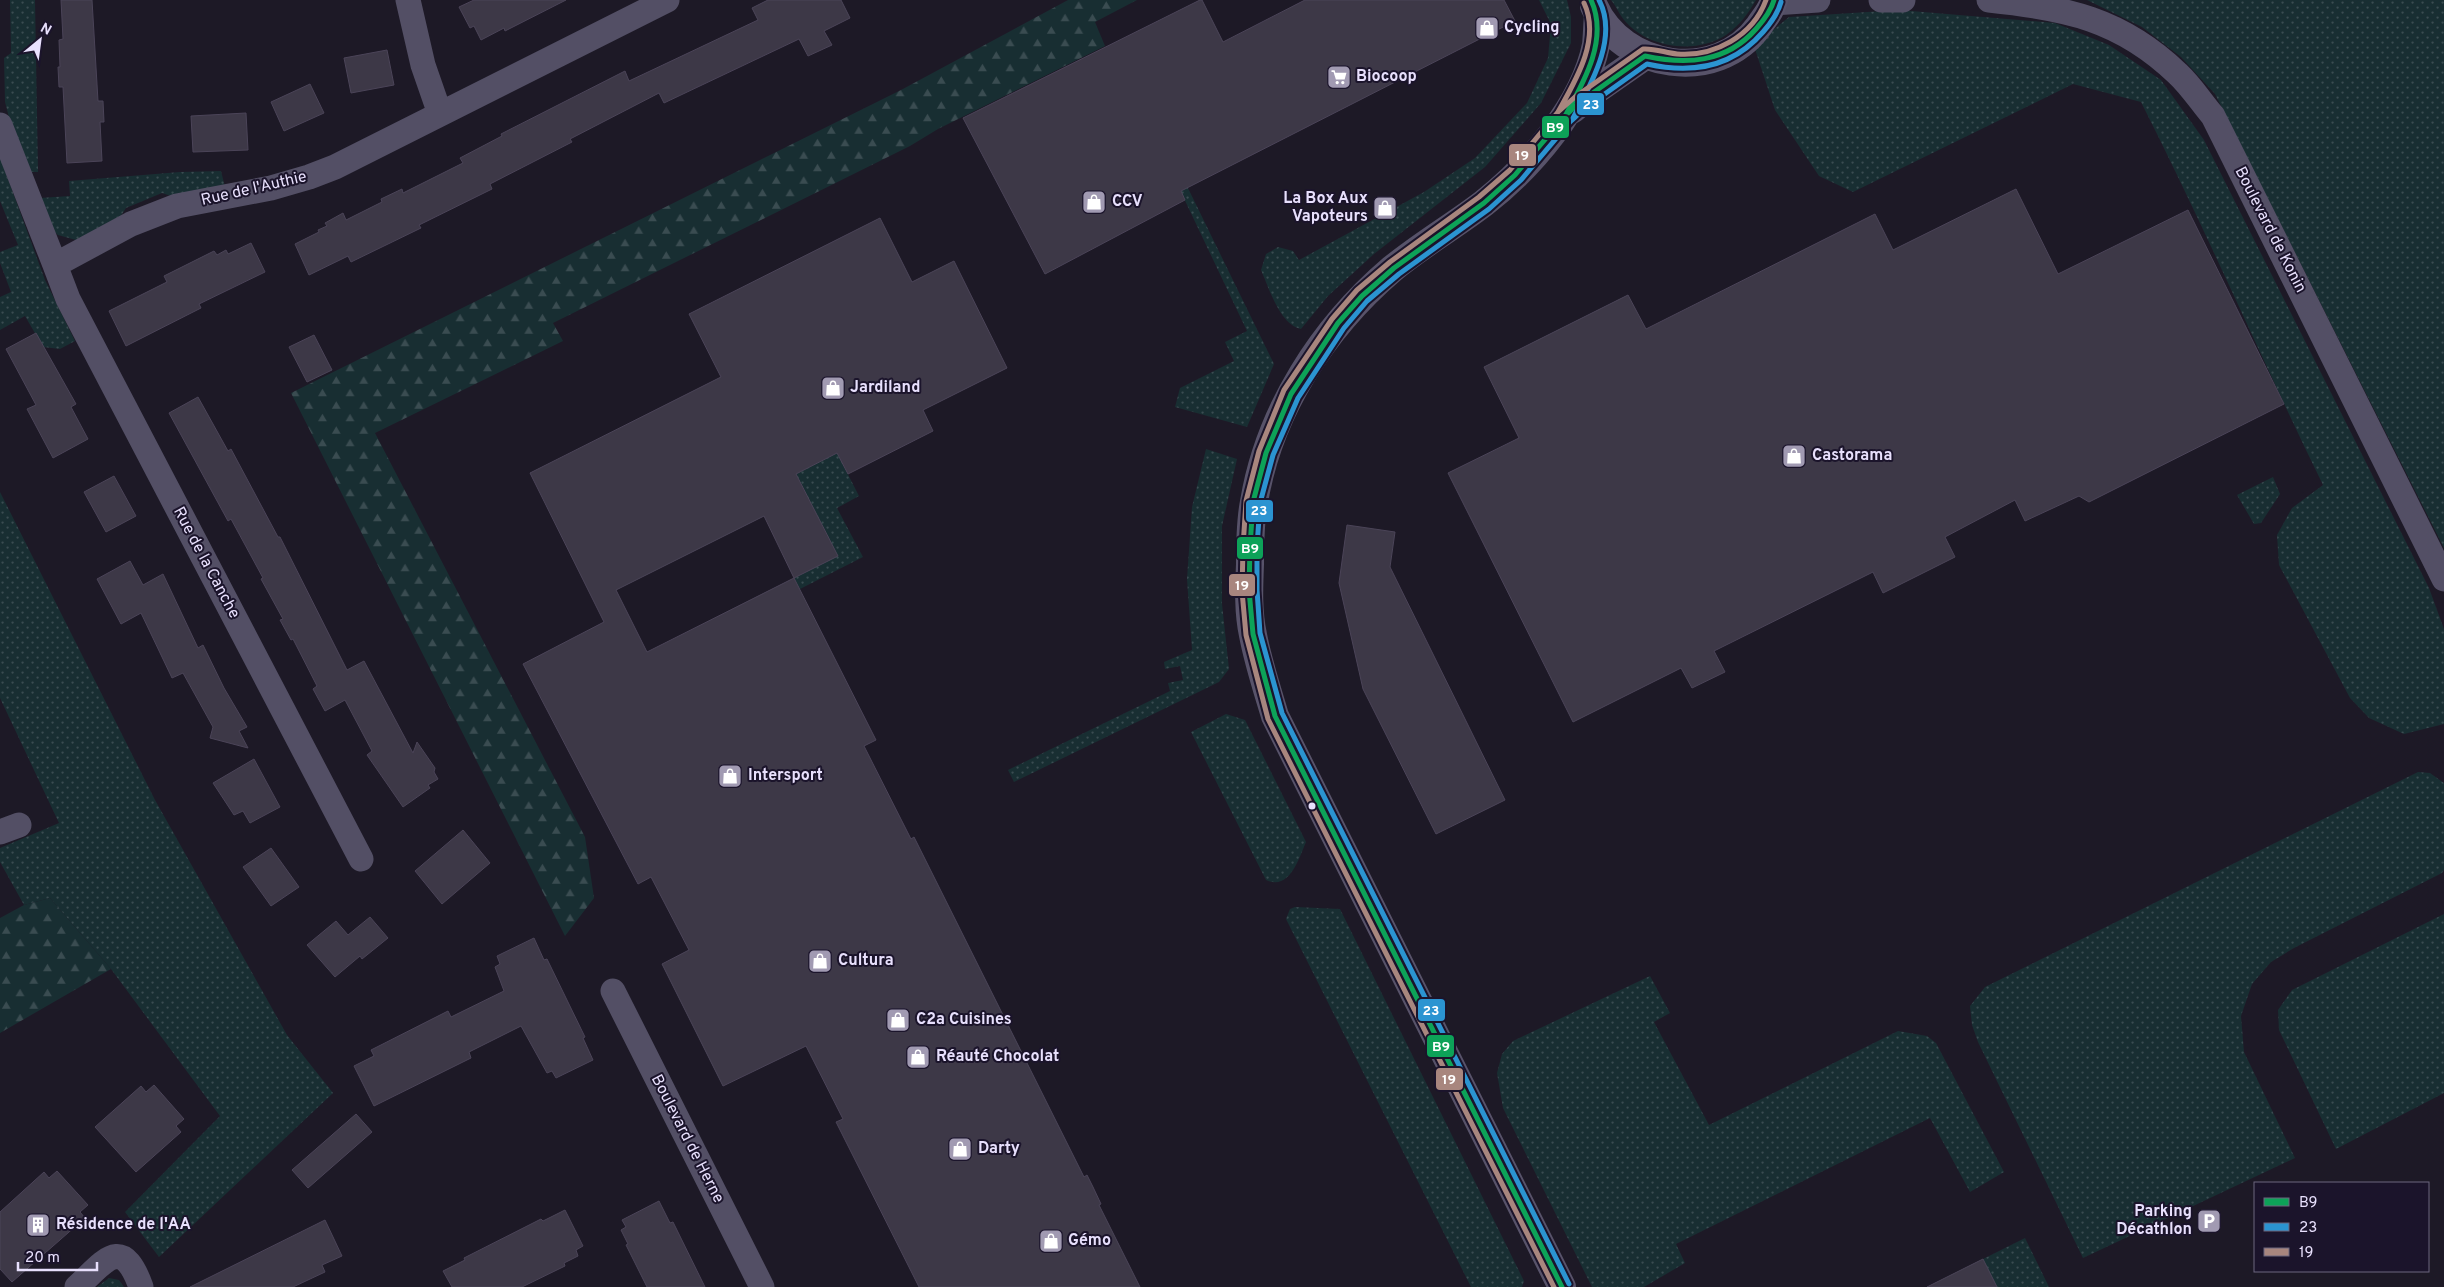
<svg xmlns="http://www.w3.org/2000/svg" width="2444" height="1287" viewBox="0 0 2444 1287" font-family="Overpass,sans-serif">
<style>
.grass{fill:url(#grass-dots)}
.forest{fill:url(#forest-firs)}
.building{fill:#3d3847;stroke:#4b4458;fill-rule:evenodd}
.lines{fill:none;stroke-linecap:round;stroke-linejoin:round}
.street{stroke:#534f65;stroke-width:25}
.secondary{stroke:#58536a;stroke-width:28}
.bus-1-casing{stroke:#1b142b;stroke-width:9}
.bus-2-casing{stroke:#1b142b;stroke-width:9}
.bus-3-casing{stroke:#1b142b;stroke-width:9}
.bus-1{stroke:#0da258;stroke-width:5}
.bus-2{stroke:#2b94d1;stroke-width:5}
.bus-3{stroke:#a8867e;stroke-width:5}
.bus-dot{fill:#e8e0fd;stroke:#1b142b;stroke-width:2}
.labels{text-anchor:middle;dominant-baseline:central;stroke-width:4;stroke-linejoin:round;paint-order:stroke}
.poi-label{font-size:16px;font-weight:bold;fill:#e8e0fd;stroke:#1b142b;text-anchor:start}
.street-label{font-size:16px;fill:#e8e0fd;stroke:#1b142b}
.line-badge{stroke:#1b142b;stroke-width:2}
.badge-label{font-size:14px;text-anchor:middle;font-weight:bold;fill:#fff}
</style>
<defs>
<pattern id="grass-dots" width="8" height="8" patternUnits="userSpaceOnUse" patternTransform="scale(1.25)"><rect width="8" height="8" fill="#182e32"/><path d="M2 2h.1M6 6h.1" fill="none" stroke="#3a4c51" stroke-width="1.8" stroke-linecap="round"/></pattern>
<pattern id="forest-firs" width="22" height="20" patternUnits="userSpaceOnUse" patternTransform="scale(1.25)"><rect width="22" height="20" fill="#182e32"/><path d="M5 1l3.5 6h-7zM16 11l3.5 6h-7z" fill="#3a4c51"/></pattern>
</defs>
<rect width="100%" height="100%" fill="#1d1926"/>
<!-- grass -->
<path class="grass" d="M 10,0 L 35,0 L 38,172 L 28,172 L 13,133 L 5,102 L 4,58 L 11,53 Z
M 1539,0 L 1567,0 L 1571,17 L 1571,43 L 1541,103 L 1485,167 L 1374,254 L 1328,296 L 1301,329 C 1280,325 1269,288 1261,270 L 1266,254 L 1278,247 L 1293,251 L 1299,260 L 1424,192 L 1475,158 L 1527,103 L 1548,58 L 1551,24 Z
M 1611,0 L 1756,0 C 1748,14 1740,25 1726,35 C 1696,55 1647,48 1624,20 C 1619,14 1616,6 1611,0 Z
M 2087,0 L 2444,0 L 2444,548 L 2215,94 L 2181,57 L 2142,27 Z
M 1899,10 L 2055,23 L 2109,45 L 2161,80 L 2204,140 L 2429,588 L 2444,629 L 2444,724 L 2404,734 L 2369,718 L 2350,698 L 2279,565 L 2277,535 L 2292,508 L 2323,485 C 2261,358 2205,228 2141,102 L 2073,84 L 1853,192 L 1819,176 L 1775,110 L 1754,46 L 1789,17 Z
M 0,157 L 45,280 L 75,341 L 60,349 L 43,347 L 25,316 L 0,330 L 0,297 L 11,292 L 0,263 L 0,252 L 18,245 L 0,201 Z
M 221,171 L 225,187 L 174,197 L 162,193 L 126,208 L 118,220 L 76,240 L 58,235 L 50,228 L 40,198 L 70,196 L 69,181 L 180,172 Z
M 1186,184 L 1274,364 L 1247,427 L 1175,407 L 1180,388 L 1234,361 L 1225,342 L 1247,331 L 1179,188 Z
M 1206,449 L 1237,459 L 1222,526 L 1222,604 L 1229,669 L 1219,682 L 1014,782 L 1008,770 L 1170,691 L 1168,683 L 1183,680 L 1180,666 L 1165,669 L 1164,662 L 1192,650 L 1187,579 L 1192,507 Z
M 837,453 L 859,496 L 837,508 L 863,557 L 800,589 L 794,578 L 837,556 L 796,474 Z
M 2273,477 L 2280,494 L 2261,523 L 2254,524 L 2237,495 Z
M 0,492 L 155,800 L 287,1035 L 333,1093 L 159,1257 L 125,1212 L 220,1116 L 111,969 L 50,898 L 24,905 L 0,862 L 0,848 L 59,823 L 0,698 Z
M 1226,714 L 1245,720 L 1306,842 C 1299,858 1290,891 1266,880 L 1191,732 Z
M 2418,772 L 2430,773 L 2444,783 L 2444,870 L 2442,873 L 2294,948 L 2271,962 L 2252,984 L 2241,1016 L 2244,1052 L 2295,1158 L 2083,1258 L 1978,1042 L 1972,1025 L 1970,1006 L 1985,987 Z
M 1295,907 L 1340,909 L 1524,1281 L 1522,1287 L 1471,1287 L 1286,919 L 1290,909 Z
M 2444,914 L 2444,1093 L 2336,1149 L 2279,1030 L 2278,1010 L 2292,990 Z
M 1650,976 L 1670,1013 L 1654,1022 L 1709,1125 L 1898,1031 L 1927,1036 L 1936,1043 L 2004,1172 L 1970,1192 L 1930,1118 L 1676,1244 L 1685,1263 L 1644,1287 L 1592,1287 L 1503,1108 L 1497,1073 L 1502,1054 L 1513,1041 Z
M 2025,1238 L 2049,1287 L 1997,1287 L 1983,1259 Z
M 109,1278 L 119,1280 L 124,1287 L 97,1287 Z"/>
<!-- forest -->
<path class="forest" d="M 1068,0 L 1137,0 L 1095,22 L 1105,46 L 938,129 L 910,146 L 553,323 L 563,341 L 375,433 L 585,837 L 594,898 L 565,936 L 291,393 L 901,90 Z
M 50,898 L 111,969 L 0,1033 L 0,918 L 24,905 Z"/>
<!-- building -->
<path class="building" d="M 61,0 L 92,0 L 98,101 L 103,101 L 104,122 L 100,122 L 102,161 L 67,163 L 63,87 L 59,87 L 58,67 L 60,67 L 59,40 L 63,39 Z
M 474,0 L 566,0 L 505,31 L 504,28 L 481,40 L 474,26 L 470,28 L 459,7 Z
M 768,0 L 841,0 L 850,18 L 824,31 L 832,45 L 808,56 L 799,39 L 664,103 L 659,93 L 570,139 L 572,142 L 490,184 L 492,189 L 419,225 L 421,228 L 351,262 L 348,256 L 309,275 L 295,244 L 319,232 L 318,230 L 327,226 L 325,223 L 343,213 L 346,220 L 382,202 L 381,199 L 402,189 L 403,193 L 463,163 L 460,158 L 502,136 L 501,134 L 625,71 L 629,81 L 758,20 L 752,8 Z
M 1200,0 L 1202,0 L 1223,42 L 1305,0 L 1504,0 L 1515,21 L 1181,191 L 1185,200 L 1045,274 L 963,118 Z
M 387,50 L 394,85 L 351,93 L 344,58 Z
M 310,84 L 324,113 L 284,131 L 271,102 Z
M 246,113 L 248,150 L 193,152 L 191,116 Z
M 2016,189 L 2058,274 L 2188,210 L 2284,404 L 2089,502 L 2079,496 L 2025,521 L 2015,500 L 1945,537 L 1955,557 L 1883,593 L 1873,572 L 1714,651 L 1725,672 L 1692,688 L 1681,668 L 1573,722 L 1448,473 L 1519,438 L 1484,367 L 1628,295 L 1646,329 L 1875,214 L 1893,250 Z
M 880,218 L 912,282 L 954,261 L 1007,368 L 923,410 L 933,431 L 848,474 L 837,453 L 796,474 L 838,556 L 794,578 L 876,740 L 864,746 L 911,839 L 914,837 L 1084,1177 L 1087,1175 L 1093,1187 L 1101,1204 L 1099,1205 L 1140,1287 L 919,1287 L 836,1122 L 843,1119 L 806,1046 L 723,1086 L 662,964 L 689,950 L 651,877 L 638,884 L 523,664 L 604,622 L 530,473 L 721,377 L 689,314 ZM 764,516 L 794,578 L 647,652 L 616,590 Z
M 251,243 L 265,272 L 199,304 L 201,308 L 126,346 L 109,311 L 167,282 L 164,276 L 214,251 L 217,255 L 226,250 L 228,254 Z
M 36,333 L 76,404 L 71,407 L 88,439 L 53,458 L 27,409 L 36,405 L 6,349 Z
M 314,335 L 332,370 L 307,382 L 289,347 Z
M 198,397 L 228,451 L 231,449 L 278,537 L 280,537 L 347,670 L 364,661 L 413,753 L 417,742 L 435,768 L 434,772 L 438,779 L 428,785 L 430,788 L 403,807 L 367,755 L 372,751 L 345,700 L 325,711 L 313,689 L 317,686 L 293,639 L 291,640 L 280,620 L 283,619 L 261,579 L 263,578 L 231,519 L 228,521 L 169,413 Z
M 114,476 L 136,516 L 106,532 L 84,492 Z
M 1347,525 L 1395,532 L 1390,567 L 1505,800 L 1436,834 L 1363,689 L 1339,583 Z
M 130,561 L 143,585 L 163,574 L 198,648 L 203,645 L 224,688 L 247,727 L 239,731 L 248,748 L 210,738 L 213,727 L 183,673 L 172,678 L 141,613 L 121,624 L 97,579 Z
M 254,759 L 280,807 L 250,823 L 243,811 L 234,815 L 213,783 Z
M 463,830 L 490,863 L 442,904 L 415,871 Z
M 271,848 L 299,887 L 271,906 L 243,867 Z
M 370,917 L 388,938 L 362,959 L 360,956 L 335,977 L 307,945 L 336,921 L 348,935 Z
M 534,938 L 544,960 L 547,959 L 585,1037 L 583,1038 L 593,1060 L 556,1078 L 552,1071 L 547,1073 L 521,1026 L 469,1052 L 471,1058 L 374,1106 L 354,1066 L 374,1056 L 371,1050 L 448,1011 L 451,1017 L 504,991 L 495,967 L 500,964 L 497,956 Z
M 154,1085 L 184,1119 L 176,1126 L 181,1132 L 136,1172 L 95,1127 L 141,1086 L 146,1092 Z
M 356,1114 L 372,1132 L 308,1188 L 292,1170 Z
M 57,1171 L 88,1205 L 80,1212 L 85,1218 L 12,1282 L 0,1269 L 0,1212 L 44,1172 L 49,1178 Z
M 659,1201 L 670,1223 L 673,1222 L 705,1287 L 647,1287 L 626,1245 L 628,1244 L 621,1230 L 626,1227 L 622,1220 Z
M 565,1210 L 583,1246 L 576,1250 L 578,1256 L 564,1263 L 565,1266 L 522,1287 L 452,1287 L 443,1271 L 465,1260 L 464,1258 L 541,1219 L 543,1221 Z
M 325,1220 L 342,1256 L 322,1265 L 325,1272 L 293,1287 L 190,1287 Z
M 1983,1259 L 1997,1287 L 1927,1287 Z"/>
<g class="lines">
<!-- street -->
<path class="street" d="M 408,0 L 423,65 L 440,114
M 1881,0 L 1903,0
M 1989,0 C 2066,8 2121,19 2178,74 C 2191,86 2201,102 2213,116 L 2444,579
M 1774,3 L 1818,0
M 0,125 L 55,265 L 131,224 L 177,206 L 271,188 L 309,177 L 335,167 L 667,0
M 55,265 L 68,299 L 361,859
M 0,832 L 19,825
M 613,991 L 762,1287
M 77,1287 C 105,1261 122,1234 141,1287"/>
<!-- secondary -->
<path class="secondary" d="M 1594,6 C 1622,69 1716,85 1759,26 C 1764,18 1772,10 1774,0
M 1572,110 L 1599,88 L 1645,56
M 1562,1287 L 1275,716 C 1267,689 1258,662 1253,635 C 1248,612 1249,588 1250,564 C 1250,544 1250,522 1254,502 C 1269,411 1323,328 1392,269 C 1421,245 1454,226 1484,203 C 1530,167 1584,105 1596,45 C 1597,36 1597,26 1598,16"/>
<!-- bus-1 casing -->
<g class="bus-1-casing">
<path id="bus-1" d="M 1565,116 C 1584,82 1609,39 1591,0
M 1562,1287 L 1275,716 L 1253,634 L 1249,590 L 1250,547 L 1253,502 L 1266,453 L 1291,394 L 1338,323 L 1362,296 L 1394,268 L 1484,203 L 1515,175 L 1564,117 L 1580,102 L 1645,56 C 1686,65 1726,63 1756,29 C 1763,21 1771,11 1774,0"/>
</g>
<!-- bus-2 casing -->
<g class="bus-2-casing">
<path id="bus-2" d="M 1572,120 C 1590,86 1619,38 1599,0
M 1569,1284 L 1282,713 L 1260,633 L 1257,590 L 1257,547 L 1260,503 L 1273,455 L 1298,398 L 1344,328 L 1367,301 L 1399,274 L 1489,209 L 1521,180 L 1570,122 L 1585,108 L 1647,64 C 1691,74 1732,68 1763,32 C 1771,23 1778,13 1781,2"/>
</g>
<!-- bus-3 casing -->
<g class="bus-3-casing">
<path id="bus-3" d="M 1558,112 C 1576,80 1601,39 1584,3
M 1554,1287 L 1268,719 L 1246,635 L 1242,591 L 1243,547 L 1246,501 L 1259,451 L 1284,390 L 1332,319 L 1357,290 L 1390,262 L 1479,197 L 1510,170 L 1558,112 L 1575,97 L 1643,49 C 1654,48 1666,53 1677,54 C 1714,57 1753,36 1766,0"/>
</g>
<!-- bus-1 -->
<use href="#bus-1" class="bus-1"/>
<!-- bus-2 -->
<use href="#bus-2" class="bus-2"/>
<!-- bus-3 -->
<use href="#bus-3" class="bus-3"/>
</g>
<!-- icons -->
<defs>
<g id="shop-square" transform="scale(1.25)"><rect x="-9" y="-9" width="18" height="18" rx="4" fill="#a19ab2" stroke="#1b142b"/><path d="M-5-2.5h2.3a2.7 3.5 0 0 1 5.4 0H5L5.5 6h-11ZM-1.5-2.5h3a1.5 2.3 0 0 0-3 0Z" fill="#fff"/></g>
<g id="supermarket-square" transform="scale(1.25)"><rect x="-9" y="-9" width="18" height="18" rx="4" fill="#a19ab2" stroke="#1b142b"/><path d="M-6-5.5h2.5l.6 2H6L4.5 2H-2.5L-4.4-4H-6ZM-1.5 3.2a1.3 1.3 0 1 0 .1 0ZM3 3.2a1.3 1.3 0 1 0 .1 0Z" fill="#fff"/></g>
<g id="parking-square" transform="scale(1.25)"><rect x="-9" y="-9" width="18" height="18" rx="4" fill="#a19ab2" stroke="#1b142b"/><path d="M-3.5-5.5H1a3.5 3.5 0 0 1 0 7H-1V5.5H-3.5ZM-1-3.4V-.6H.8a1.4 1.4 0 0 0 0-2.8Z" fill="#fff"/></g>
<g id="building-square" transform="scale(1.25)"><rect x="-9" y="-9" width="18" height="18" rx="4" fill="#a19ab2" stroke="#1b142b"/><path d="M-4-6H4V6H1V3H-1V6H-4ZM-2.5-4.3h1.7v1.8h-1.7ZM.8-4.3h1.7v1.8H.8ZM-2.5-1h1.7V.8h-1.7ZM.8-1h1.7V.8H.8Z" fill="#fff"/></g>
</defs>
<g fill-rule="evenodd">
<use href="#shop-square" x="1487" y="28"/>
<use href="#supermarket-square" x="1339" y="77"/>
<use href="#shop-square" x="1094" y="202"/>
<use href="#shop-square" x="1385" y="208"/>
<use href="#shop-square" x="833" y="388"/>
<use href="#shop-square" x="1794" y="456"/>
<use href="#shop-square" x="730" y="776"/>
<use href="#shop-square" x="820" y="961"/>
<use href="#shop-square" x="898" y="1020"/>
<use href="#shop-square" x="918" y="1057"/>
<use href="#shop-square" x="960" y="1149"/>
<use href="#parking-square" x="2209" y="1221"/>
<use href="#building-square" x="38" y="1225"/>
<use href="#shop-square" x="1051" y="1241"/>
</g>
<!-- markers -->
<circle class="bus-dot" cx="1312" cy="806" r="4.5"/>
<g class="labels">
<!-- poi labels -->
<g class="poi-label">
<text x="1504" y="28">Cycling</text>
<text x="1356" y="77">Biocoop</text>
<text x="1368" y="199" text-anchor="end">La Box Aux<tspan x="1368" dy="18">Vapoteurs</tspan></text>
<text x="1112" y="202">CCV</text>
<text x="850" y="388">Jardiland</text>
<text x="1812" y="456">Castorama</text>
<text x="748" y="776">Intersport</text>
<text x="838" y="961">Cultura</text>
<text x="916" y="1020">C2a Cuisines</text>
<text x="936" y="1057">Réauté Chocolat</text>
<text x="978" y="1149">Darty</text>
<text x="2192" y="1212" text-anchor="end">Parking<tspan x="2192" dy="18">Décathlon</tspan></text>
<text x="56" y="1225">Résidence de l'AA</text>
<text x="1068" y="1241">Gémo</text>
</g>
<!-- street labels -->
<g class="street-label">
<text transform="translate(254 189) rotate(-13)">Rue de l'Authie</text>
<text transform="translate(2270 230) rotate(63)">Boulevard de Konin</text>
<text transform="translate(206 563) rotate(62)">Rue de la Canche</text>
<text transform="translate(687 1139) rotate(63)">Boulevard de Herne</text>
</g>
</g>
<g class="line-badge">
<rect x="1576" y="92" width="29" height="24" rx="5" fill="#2b94d1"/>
<rect x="1541" y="115" width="29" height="24" rx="5" fill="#0da258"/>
<rect x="1508" y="143" width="29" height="24" rx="5" fill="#a8867e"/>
<rect x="1245" y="499" width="29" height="24" rx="5" fill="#2b94d1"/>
<rect x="1236" y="536" width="28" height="24" rx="5" fill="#0da258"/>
<rect x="1228" y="573" width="28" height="24" rx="5" fill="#a8867e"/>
<rect x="1417" y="998" width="29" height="24" rx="5" fill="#2b94d1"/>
<rect x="1426" y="1034" width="29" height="24" rx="5" fill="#0da258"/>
<rect x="1435" y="1067" width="29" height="24" rx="5" fill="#a8867e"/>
</g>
<g class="badge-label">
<text x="1591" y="109">23</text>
<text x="1555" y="132">B9</text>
<text x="1522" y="160">19</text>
<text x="1259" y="515">23</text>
<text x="1250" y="553">B9</text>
<text x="1242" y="590">19</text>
<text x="1431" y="1015">23</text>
<text x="1441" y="1051">B9</text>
<text x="1449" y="1084">19</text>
</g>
<!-- legend -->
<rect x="2254" y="1182" width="175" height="90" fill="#1b142b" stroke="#6d667f"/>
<rect x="2264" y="1198" width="25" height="8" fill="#0da258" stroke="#6d667f"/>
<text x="2299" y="1207" font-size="15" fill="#e8e0fd">B9</text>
<rect x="2264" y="1223" width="25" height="8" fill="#2b94d1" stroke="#6d667f"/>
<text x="2299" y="1232" font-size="15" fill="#e8e0fd">23</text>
<rect x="2264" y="1248" width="25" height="8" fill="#a8867e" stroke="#6d667f"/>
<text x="2299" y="1257" font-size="15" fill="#e8e0fd">19</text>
<!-- north arrow -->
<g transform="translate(40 40) rotate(29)" stroke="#1b142b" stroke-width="4" paint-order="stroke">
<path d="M0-4L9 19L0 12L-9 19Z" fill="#e8e0fd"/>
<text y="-8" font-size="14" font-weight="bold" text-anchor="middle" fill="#e8e0fd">N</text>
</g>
<!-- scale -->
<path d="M18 1262v8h79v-8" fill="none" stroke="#e8e0fd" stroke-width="2.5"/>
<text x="25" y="1262" font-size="15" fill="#e8e0fd" stroke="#1b142b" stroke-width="4" paint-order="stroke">20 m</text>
</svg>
